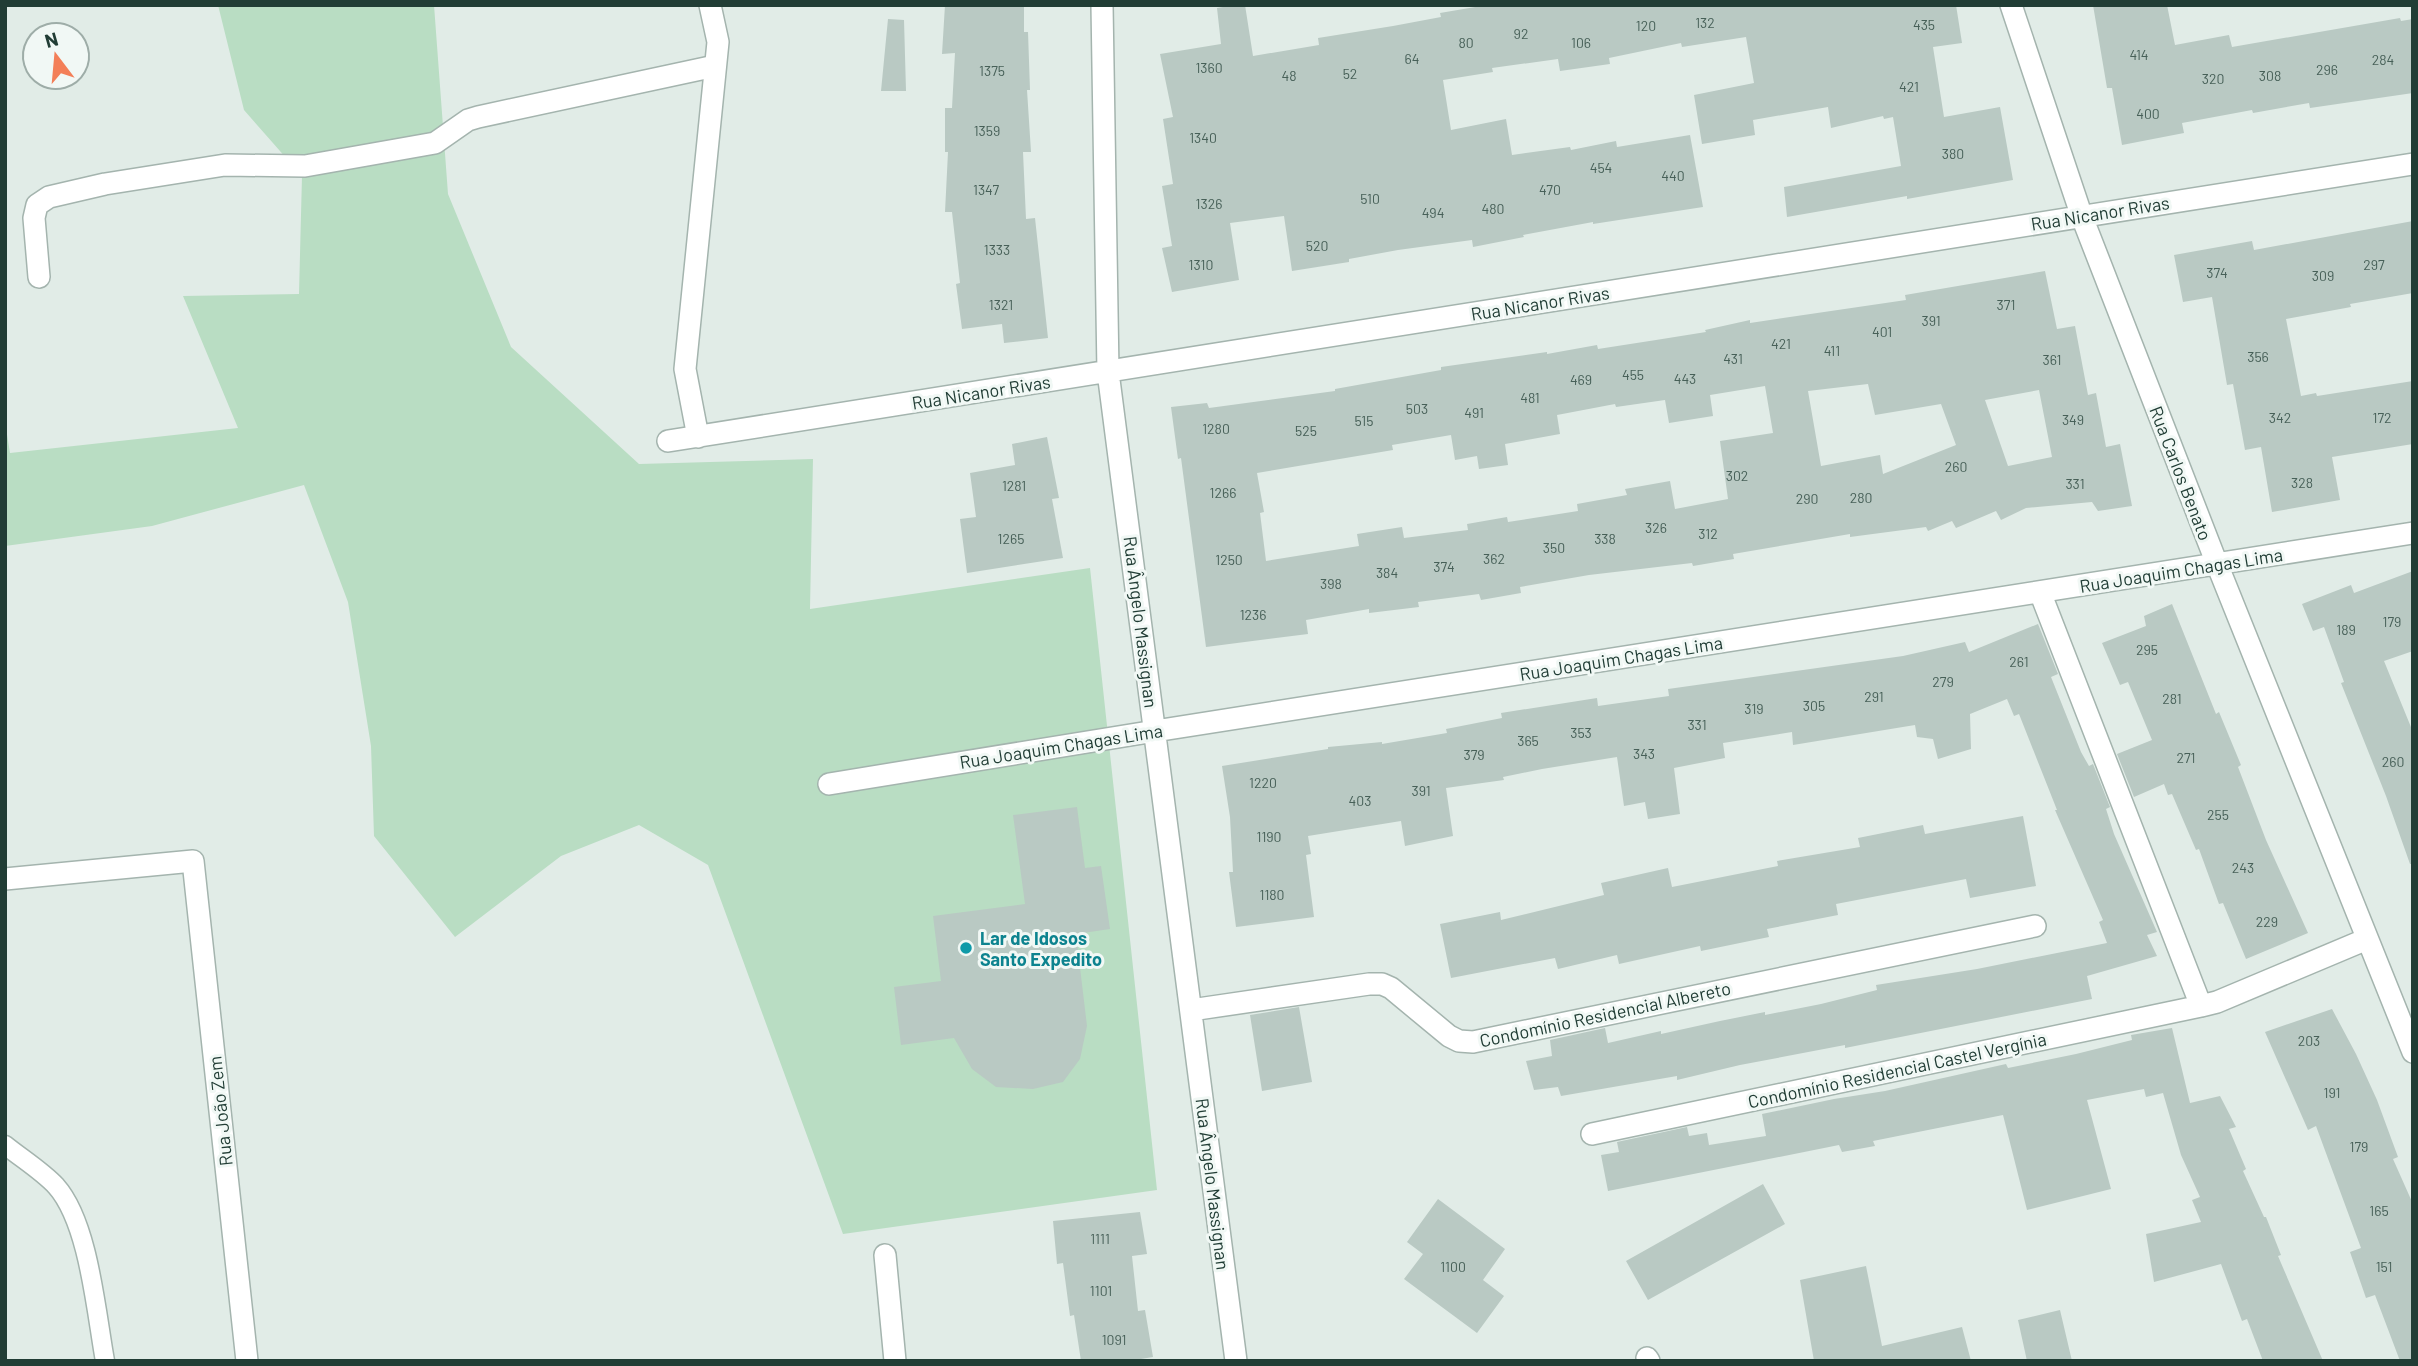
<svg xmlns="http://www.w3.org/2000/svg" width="2418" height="1366" viewBox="0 0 2418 1366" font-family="Barlow,sans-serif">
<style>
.green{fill:#b9ddc3}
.building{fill:#b9c9c3;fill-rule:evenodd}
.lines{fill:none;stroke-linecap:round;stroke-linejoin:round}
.service-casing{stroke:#a4b4ae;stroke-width:21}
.minor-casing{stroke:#a4b4ae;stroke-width:24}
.service{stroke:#fff;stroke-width:18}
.minor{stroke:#fff;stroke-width:21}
.culture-dot{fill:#0f9aa8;stroke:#f1f8f5;stroke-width:2.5}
.labels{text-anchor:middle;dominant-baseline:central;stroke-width:6;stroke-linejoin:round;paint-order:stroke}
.number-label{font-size:14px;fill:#476058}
.street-label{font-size:18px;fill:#213d35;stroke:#f1f8f5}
.culture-label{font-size:18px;font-weight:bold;fill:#0d838f;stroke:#f1f8f5;text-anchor:start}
</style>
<rect width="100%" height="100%" fill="#e1ece7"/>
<!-- green -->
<path class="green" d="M 218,5 L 434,5 L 448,194 L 511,347 L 639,464 L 813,459 L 810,609 L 1090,568 L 1157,1190 L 843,1234 L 708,865 L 639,825 L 561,856 L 455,937 L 374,836 L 371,746 L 348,602 L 304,485 L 152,526 L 5,546 L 5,422 L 10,453 L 238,428 L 183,296 L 299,294 L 302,176 L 244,110 Z"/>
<!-- building -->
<path class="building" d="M 945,5 L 1024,5 L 1024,32 L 1028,32 L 1030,90 L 1027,90 L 1031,152 L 1023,152 L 1026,219 L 1035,218 L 1048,338 L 1004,343 L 1002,324 L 962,329 L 956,284 L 960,283 L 952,212 L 945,212 L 948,152 L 945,152 L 945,108 L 952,108 L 955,53 L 942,54 Z
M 1235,5 L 1245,5 L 1253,56 L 1319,45 L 1318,38 L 1393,26 L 1441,17 L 1440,13 L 1487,5 L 1956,5 L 1962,43 L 1933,47 L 1944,117 L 2000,107 L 2013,180 L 1907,199 L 1907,196 L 1787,217 L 1784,187 L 1901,166 L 1893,117 L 1884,119 L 1883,116 L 1831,128 L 1828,107 L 1753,120 L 1755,135 L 1702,144 L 1694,95 L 1754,83 L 1746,37 L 1682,47 L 1681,43 L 1609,58 L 1610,64 L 1560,71 L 1558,59 L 1492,68 L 1493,72 L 1443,80 L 1451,130 L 1506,119 L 1512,155 L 1570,147 L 1571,150 L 1616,141 L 1617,147 L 1690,135 L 1703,207 L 1593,224 L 1593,222 L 1523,235 L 1524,237 L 1473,247 L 1472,240 L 1398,250 L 1349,259 L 1349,262 L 1292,271 L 1284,216 L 1230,223 L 1239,280 L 1172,292 L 1162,248 L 1172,246 L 1162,186 L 1173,184 L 1163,119 L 1173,117 L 1160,54 L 1221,44 L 1217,8 Z
M 2093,5 L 2167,5 L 2175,45 L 2229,35 L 2232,47 L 2400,18 L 2401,21 L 2413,19 L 2413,93 L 2310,108 L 2309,103 L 2253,113 L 2252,110 L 2182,123 L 2184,133 L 2122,145 L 2112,88 L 2107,88 Z
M 888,19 L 904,20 L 906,91 L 881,91 Z
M 2413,221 L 2413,293 L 2350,304 L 2351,307 L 2286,319 L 2301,396 L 2316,393 L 2317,396 L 2413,381 L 2413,444 L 2332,457 L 2340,500 L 2272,512 L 2261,447 L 2245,450 L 2233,384 L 2227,385 L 2212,297 L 2183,302 L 2174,255 L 2252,241 L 2254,250 Z
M 2045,271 L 2057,329 L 2075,326 L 2088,395 L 2096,393 L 2106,447 L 2120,444 L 2132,506 L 2098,511 L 2092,502 L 2026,508 L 2001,520 L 1996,511 L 1956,528 L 1952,521 L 1928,531 L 1926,527 L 1850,537 L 1850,534 L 1733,554 L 1734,559 L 1693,566 L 1692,563 L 1589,575 L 1520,587 L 1521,593 L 1481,600 L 1479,594 L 1418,602 L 1419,607 L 1369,613 L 1369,609 L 1306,620 L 1308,634 L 1206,647 L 1181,458 L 1178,459 L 1171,407 L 1207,403 L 1209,408 L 1335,391 L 1335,389 L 1441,370 L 1441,367 L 1547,352 L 1547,354 L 1597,345 L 1598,349 L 1656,340 L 1706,332 L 1705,330 L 1750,320 L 1750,323 L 1906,300 L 1905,295 ZM 1868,384 L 1875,415 L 1941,404 L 1956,445 L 1883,474 L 1880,455 L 1821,466 L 1808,391 ZM 1765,386 L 1773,433 L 1720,441 L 1728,499 L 1675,509 L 1670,481 L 1625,489 L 1627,495 L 1577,504 L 1578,511 L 1508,522 L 1507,517 L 1467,524 L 1468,530 L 1404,538 L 1402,527 L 1357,534 L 1359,546 L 1266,561 L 1260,513 L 1264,512 L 1257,473 L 1393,450 L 1392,445 L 1451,435 L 1455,460 L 1477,456 L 1479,469 L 1508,465 L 1505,444 L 1560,434 L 1557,415 L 1615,404 L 1616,407 L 1665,400 L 1669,423 L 1713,416 L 1710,395 ZM 2039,390 L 2052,457 L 2008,466 L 1985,400 Z
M 1047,437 L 1059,498 L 1052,499 L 1063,558 L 967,573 L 960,519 L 976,517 L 970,473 L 1015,465 L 1012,444 Z
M 2413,571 L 2413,651 L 2384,661 L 2413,732 L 2413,864 L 2410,864 L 2386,796 L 2341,683 L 2344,682 L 2324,627 L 2313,631 L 2302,604 L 2351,585 L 2354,593 Z
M 2172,604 L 2216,714 L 2219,712 L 2241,765 L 2238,767 L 2266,840 L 2308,933 L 2246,959 L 2223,903 L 2219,904 L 2199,849 L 2196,850 L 2172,794 L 2168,795 L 2164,784 L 2134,797 L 2117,754 L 2152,740 L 2128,682 L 2120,685 L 2102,643 L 2146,626 L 2144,616 Z
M 2038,624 L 2058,674 L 2051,677 L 2081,752 L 2089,766 L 2093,764 L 2110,807 L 2106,809 L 2114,834 L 2157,932 L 2147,935 L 2157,956 L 2087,976 L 2092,999 L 1845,1048 L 1845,1045 L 1740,1065 L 1677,1080 L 1677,1076 L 1561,1096 L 1558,1087 L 1534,1090 L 1526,1061 L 1552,1056 L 1550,1040 L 1605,1028 L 1608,1043 L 1661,1031 L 1661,1034 L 1720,1021 L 1765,1012 L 1765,1015 L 1821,1004 L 1877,990 L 1876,985 L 1977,969 L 2107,943 L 2099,922 L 2103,920 L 2055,810 L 2057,810 L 2019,714 L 2014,716 L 2007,699 L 1970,714 L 1971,749 L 1938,759 L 1933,739 L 1917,737 L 1915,725 L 1793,745 L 1792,732 L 1723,743 L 1725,758 L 1674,768 L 1680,814 L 1648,819 L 1645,802 L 1624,806 L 1617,757 L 1542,769 L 1503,777 L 1504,780 L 1446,788 L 1453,836 L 1405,846 L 1401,821 L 1308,836 L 1311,854 L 1306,855 L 1314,917 L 1236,927 L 1229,872 L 1233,872 L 1230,817 L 1222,766 L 1328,749 L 1328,747 L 1382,742 L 1382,744 L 1447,733 L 1446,729 L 1502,718 L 1501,713 L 1597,698 L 1598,706 L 1669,696 L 1668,689 L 1903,656 L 1965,642 L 1969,652 Z
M 1077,807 L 1085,868 L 1101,866 L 1110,929 L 1076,934 L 1087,1026 L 1080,1059 L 1063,1082 L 1033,1089 L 996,1087 L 972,1069 L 954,1038 L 901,1045 L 894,987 L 941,981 L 933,916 L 1025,904 L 1013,815 Z
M 2023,816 L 2036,886 L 1970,898 L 1966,879 L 1836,904 L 1838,915 L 1767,929 L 1769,937 L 1701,951 L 1700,946 L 1619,964 L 1617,955 L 1558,969 L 1555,958 L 1451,978 L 1440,924 L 1500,912 L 1501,920 L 1604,895 L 1601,883 L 1668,868 L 1672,887 L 1778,866 L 1777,861 L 1860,847 L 1858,838 L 1923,825 L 1925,834 Z
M 1299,1007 L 1312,1082 L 1262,1091 L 1250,1015 Z
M 2332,1009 L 2356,1054 L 2377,1100 L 2398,1157 L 2393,1159 L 2413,1204 L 2413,1361 L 2400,1361 L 2375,1295 L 2366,1298 L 2350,1252 L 2361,1248 L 2316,1126 L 2308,1130 L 2265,1032 Z
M 2172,1028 L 2190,1103 L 2220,1096 L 2236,1127 L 2229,1129 L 2246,1169 L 2243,1171 L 2264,1217 L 2266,1217 L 2281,1255 L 2278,1256 L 2323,1361 L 2263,1361 L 2247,1319 L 2242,1321 L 2221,1264 L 2154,1282 L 2146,1234 L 2201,1222 L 2192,1200 L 2200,1197 L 2181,1155 L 2163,1093 L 2146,1097 L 2144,1089 L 2087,1100 L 2111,1189 L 2027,1210 L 2003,1115 L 1873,1141 L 1875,1146 L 1842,1152 L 1839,1145 L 1608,1191 L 1601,1155 L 1619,1152 L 1617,1142 L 1687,1127 L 1689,1136 L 1707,1133 L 1709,1145 L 1766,1136 L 1762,1114 L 1834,1099 L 1885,1091 L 2006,1064 L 2008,1068 L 2076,1054 L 2132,1040 L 2131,1035 Z
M 1763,1184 L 1785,1224 L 1648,1300 L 1626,1261 Z
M 1438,1199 L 1505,1249 L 1483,1280 L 1504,1296 L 1477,1333 L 1404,1279 L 1423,1254 L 1407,1242 Z
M 1140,1212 L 1147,1254 L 1132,1256 L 1138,1311 L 1145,1310 L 1153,1357 L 1129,1361 L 1081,1361 L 1074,1315 L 1070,1316 L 1063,1263 L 1057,1264 L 1053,1221 Z
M 1866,1266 L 1882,1346 L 1962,1327 L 1971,1361 L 1814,1361 L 1800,1280 Z
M 2060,1310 L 2072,1361 L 2027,1361 L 2018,1320 Z"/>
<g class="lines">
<!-- service casing -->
<g class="service-casing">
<path id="service" d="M 5,1145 C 21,1158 42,1171 56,1186 C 89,1223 96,1312 105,1361"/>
</g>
<!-- minor casing -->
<g class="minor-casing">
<path id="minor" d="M 1102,5 L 1108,372 L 1236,1361
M 2011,5 L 2082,217 L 2217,564 L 2413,1052
M 39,277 L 34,218 L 37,205 L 49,197 L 105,184 L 225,165 L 305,166 L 435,143 L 468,120 L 478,117 L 715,66
M 698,437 L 685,369 L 718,42 L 710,5
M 668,441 L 2413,164
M 2040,592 L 2201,1006
M 829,784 L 1155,731 L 2413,533
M 5,879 L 193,861 L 247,1361
M 1191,1010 L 1369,984 L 1382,984 L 1391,988 L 1449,1036 L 1459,1041 L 1473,1042 L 2035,926
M 1592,1134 L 2201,1006 L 2217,1002 L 2367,939
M 885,1255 L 895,1361
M 1647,1358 L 1649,1361"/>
</g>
<!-- service -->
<use href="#service" class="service"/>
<!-- minor -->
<use href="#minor" class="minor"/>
</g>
<!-- markers -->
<circle class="culture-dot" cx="966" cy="948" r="7"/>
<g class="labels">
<!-- number labels -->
<g class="number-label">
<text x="1705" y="22">132</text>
<text x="1924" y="24">435</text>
<text x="1646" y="25">120</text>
<text x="1521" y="33">92</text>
<text x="1466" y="42">80</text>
<text x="1581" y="42">106</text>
<text x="2139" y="54">414</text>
<text x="1412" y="58">64</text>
<text x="2383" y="59">284</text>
<text x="1209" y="67">1360</text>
<text x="2327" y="69">296</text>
<text x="992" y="70">1375</text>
<text x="1350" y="73">52</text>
<text x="1289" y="75">48</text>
<text x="2270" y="75">308</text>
<text x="2213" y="78">320</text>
<text x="1909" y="86">421</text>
<text x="2148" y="113">400</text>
<text x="987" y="130">1359</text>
<text x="1203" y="137">1340</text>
<text x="1953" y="153">380</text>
<text x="1601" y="167">454</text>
<text x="1673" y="175">440</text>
<text x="986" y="189">1347</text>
<text x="1550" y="189">470</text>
<text x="1370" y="198">510</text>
<text x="1209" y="203">1326</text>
<text x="1493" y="208">480</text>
<text x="1433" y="212">494</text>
<text x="1317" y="245">520</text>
<text x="997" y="249">1333</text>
<text x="1201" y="264">1310</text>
<text x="2374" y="264">297</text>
<text x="2217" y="272">374</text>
<text x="2323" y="275">309</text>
<text x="1001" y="304">1321</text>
<text x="2006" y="304">371</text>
<text x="1931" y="320">391</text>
<text x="1882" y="331">401</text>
<text x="1781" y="343">421</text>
<text x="1832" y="350">411</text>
<text x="2258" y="356">356</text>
<text x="1733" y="358">431</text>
<text x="2052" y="359">361</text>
<text x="1633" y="374">455</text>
<text x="1685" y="378">443</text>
<text x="1581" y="379">469</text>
<text x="1530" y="397">481</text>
<text x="1417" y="408">503</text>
<text x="1474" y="412">491</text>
<text x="2280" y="417">342</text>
<text x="2382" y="417">172</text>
<text x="2073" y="419">349</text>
<text x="1364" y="420">515</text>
<text x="1216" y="428">1280</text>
<text x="1306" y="430">525</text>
<text x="1956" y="466">260</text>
<text x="1737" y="475">302</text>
<text x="2302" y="482">328</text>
<text x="2075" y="483">331</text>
<text x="1014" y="485">1281</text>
<text x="1223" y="492">1266</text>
<text x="1861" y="497">280</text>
<text x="1807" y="498">290</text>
<text x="1656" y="527">326</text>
<text x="1708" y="533">312</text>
<text x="1011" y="538">1265</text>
<text x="1605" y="538">338</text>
<text x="1554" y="547">350</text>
<text x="1494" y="558">362</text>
<text x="1229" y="559">1250</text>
<text x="1444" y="566">374</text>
<text x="1387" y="572">384</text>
<text x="1331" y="583">398</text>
<text x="1253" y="614">1236</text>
<text x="2392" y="621">179</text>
<text x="2346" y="629">189</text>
<text x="2147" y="649">295</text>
<text x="2019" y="661">261</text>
<text x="1943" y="681">279</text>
<text x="1874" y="696">291</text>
<text x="2172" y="698">281</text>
<text x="1814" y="705">305</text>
<text x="1754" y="708">319</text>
<text x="1697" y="724">331</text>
<text x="1581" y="732">353</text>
<text x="1528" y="740">365</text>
<text x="1644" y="753">343</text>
<text x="1474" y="754">379</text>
<text x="2186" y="757">271</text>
<text x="2393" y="761">260</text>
<text x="1263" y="782">1220</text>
<text x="1421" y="790">391</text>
<text x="1360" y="800">403</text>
<text x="2218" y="814">255</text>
<text x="1269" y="836">1190</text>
<text x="2243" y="867">243</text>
<text x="1272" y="894">1180</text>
<text x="2267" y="921">229</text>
<text x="2309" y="1040">203</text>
<text x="2332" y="1092">191</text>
<text x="2359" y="1146">179</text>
<text x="2379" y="1210">165</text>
<text x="1100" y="1238">1111</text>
<text x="1453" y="1266">1100</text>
<text x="2384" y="1266">151</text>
<text x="1101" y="1290">1101</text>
<text x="1114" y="1339">1091</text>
</g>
<!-- street labels -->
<g class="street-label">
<text transform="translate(2100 213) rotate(-9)">Rua Nicanor Rivas</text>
<text transform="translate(1540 303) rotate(-9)">Rua Nicanor Rivas</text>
<text transform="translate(981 392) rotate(-9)">Rua Nicanor Rivas</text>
<text transform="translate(2181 473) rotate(69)">Rua Carlos Benato</text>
<text transform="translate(2181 570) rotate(-9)">Rua Joaquim Chagas Lima</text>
<text transform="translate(1141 622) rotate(83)">Rua Ângelo Massignan</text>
<text transform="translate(1621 658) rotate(-9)">Rua Joaquim Chagas Lima</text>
<text transform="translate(1061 746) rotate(-9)">Rua Joaquim Chagas Lima</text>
<text transform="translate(1605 1014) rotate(-12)">Condomínio Residencial Albereto</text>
<text transform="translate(1897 1070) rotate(-12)">Condomínio Residencial Castel Vergínia</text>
<text transform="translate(220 1111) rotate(-96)">Rua João Zem</text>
<text transform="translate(1213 1184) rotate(83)">Rua Ângelo Massignan</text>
</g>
<!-- culture labels -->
<g class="culture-label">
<text x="980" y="938">Lar de Idosos<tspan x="980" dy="21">Santo Expedito</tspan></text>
</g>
</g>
<!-- border -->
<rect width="2418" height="1366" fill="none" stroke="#213d35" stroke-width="14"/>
<!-- north arrow -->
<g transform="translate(56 56) rotate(344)"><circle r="33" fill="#f1f8f5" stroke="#9eada8" stroke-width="2"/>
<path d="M0-5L12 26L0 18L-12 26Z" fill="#f37f58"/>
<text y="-10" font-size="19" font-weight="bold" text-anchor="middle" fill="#213d35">N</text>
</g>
</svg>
